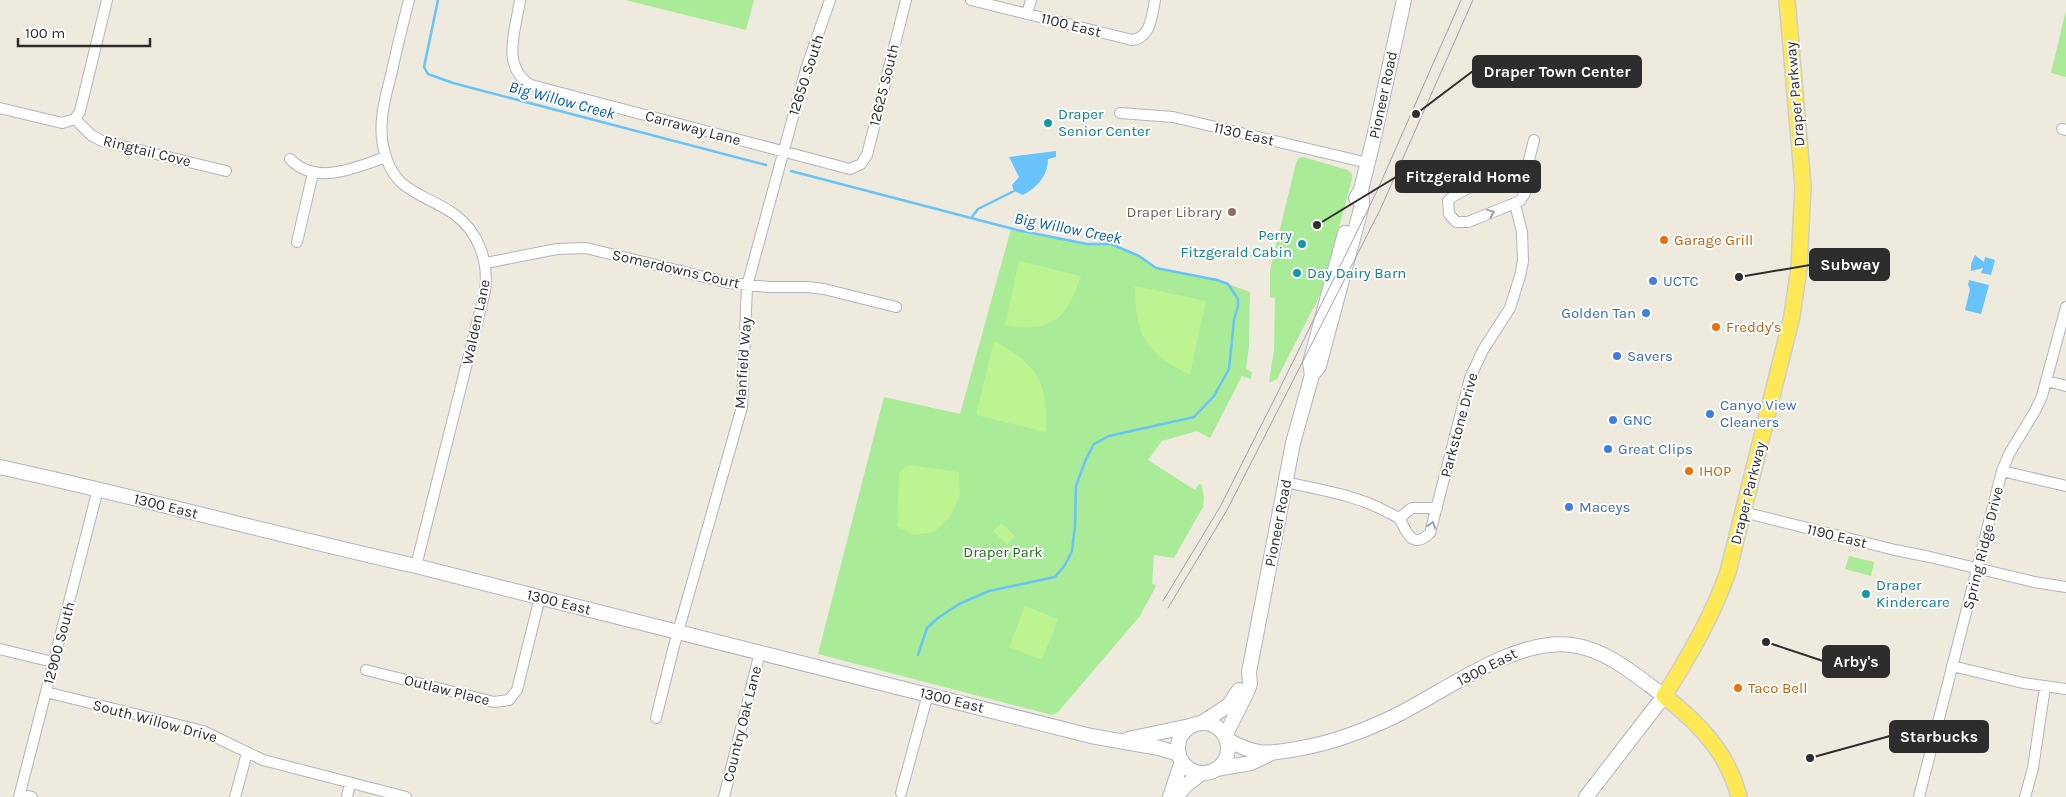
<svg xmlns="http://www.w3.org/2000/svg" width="2066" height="797" viewBox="0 0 2066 797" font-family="Karla,sans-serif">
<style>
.green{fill:#a9eb96}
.pitch{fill:#bef391}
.water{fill:#68c3fa}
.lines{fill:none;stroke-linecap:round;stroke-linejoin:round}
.stream{stroke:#68c3fa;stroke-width:2.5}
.street-casing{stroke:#b2b3c1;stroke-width:12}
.secondary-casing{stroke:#b2b3c1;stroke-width:16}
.primary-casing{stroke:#cdcdcd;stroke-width:18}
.street{stroke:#fff;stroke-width:10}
.secondary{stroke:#fff;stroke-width:14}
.primary{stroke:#fee955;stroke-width:15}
.tram{stroke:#a0a1b9;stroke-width:1}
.oneway{stroke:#a0a0a0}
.culture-dot{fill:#0f9aa8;stroke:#fff;stroke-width:2}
.education-dot{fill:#8d6e63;stroke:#fff;stroke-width:2}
.food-dot{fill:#e8710a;stroke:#fff;stroke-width:2}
.shop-dot{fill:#3f7fe0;stroke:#fff;stroke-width:2}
.labels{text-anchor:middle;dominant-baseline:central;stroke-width:4;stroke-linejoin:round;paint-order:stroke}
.street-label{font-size:15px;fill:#2d2d2d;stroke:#fff}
.culture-label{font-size:15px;fill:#0d838f;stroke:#fff;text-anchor:start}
.education-label{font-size:15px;fill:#785e54;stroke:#fff;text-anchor:end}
.food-label{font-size:15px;fill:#c56008;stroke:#fff;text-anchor:start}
.shop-label{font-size:15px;fill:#366cbe;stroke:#fff;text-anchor:start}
.park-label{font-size:15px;fill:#1d7314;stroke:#fff}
.water-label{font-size:16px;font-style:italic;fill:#005fad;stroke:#fff}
.leader{fill:none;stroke:#2d2d2d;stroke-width:2}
.callout-dot{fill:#2d2d2d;stroke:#fff;stroke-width:2}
.callout{fill:#2d2d2d;stroke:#2d2d2d;stroke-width:2}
.callout-label{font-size:16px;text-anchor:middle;font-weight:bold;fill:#fff}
</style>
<rect width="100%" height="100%" fill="#efeade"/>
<!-- green -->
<path class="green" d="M 625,0 L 754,0 L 746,30 Z
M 2066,10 L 2066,77 L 2051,73 Z
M 1303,157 L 1348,170 L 1352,174 L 1352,179 L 1321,293 L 1277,379 L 1271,382 L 1269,382 L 1274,350 L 1275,298 L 1270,297 L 1270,270 L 1296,163 L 1299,158 Z
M 1011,229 L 1087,244 L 1111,244 L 1139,256 L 1156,268 L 1217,280 L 1250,292 L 1249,346 L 1246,369 L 1252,372 L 1251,379 L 1242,376 L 1210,438 L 1197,431 L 1162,441 L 1148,460 L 1195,490 L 1199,484 L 1201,484 L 1204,497 L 1203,507 L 1174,558 L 1154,555 L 1152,584 L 1156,585 C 1152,596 1145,605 1140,616 L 1058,712 L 1052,715 L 818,654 L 884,397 L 960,414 Z
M 1849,556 L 1874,562 L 1871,576 L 1845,569 Z"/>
<!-- pitch -->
<path class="pitch" d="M 1019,261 L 1081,276 C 1067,318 1052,334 1005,325 Z
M 1135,286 L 1206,301 L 1190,375 C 1146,353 1135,336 1135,286 Z
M 994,341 C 1038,365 1048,382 1046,432 L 976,415 Z
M 908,465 L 959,472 L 960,496 L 950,517 L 935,532 L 914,535 L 897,526 L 899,472 Z
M 1001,523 L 1015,536 L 1007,545 L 993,531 Z
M 1025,606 L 1058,619 L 1042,660 L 1009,647 Z"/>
<!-- water -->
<path class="water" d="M 1056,151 L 1056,157 L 1048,159 C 1048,175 1038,187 1023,195 L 1014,191 L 1012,185 L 1019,177 L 1009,157 Z
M 1975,255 L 1984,262 L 1985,257 L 1995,260 L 1991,275 L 1981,273 L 1983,268 L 1971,271 L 1971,264 Z
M 1969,280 L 1989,285 L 1981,314 L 1965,310 L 1970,289 L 1968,285 Z"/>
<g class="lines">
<!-- stream -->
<path class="stream" d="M 438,0 L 424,67 L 428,74 L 453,83 L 766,165
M 791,171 L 1017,230 L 1087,244 L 1111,244 L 1139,256 L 1156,268 L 1217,280 L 1228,284 L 1238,299 L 1238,306 L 1234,320 L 1229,369 L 1214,396 L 1194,417 L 1109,436 L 1094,444 L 1086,459 L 1076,486 L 1075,526 L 1072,551 L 1065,565 L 1055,577 L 989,591 L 959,604 L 938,618 L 927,628 L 918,655
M 972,217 L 978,209 L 1014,191"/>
<!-- street casing -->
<g class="street-casing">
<path id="street" d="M 409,0 C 403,24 397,47 392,71 C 386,95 378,120 383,146 C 393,194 421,191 454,214 C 479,232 489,262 485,291 L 416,566
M 520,0 C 516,29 500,67 531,85 L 850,169 L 861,164 L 867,155 L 906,0
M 971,0 L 1132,40 C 1151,38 1152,15 1155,0
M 1027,14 L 1031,0
M 0,108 L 62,123 L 75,119
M 1120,113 L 1173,117 L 1368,163
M 75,119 L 91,135 L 102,141 L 226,171
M 75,119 L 80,111 L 107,0
M 2062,129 L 2066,130
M 290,159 C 316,186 355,168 386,157
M 1524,180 C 1519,176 1516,173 1510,173 C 1498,174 1454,193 1448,201 L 1449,214 L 1456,222 L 1468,222 L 1520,201 L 1525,193 L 1524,180 L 1534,140
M 297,242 L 313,173
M 486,263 L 557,249 L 586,248 L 729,283 L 768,287 L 807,287 L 824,289 L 896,307
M 2047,381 L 2066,386
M 2002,471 L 2066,486
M 1286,482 C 1319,490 1357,495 1387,512 C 1391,514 1397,516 1400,520 C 1407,532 1412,550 1430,533 L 1470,378 L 1483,350 L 1510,308 L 1520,276 L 1523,261 L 1522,232 L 1515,204
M 1743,512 L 1895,550 L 1930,557 L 2034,582 L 2066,587
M 1399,518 L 1412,508 L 1437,508
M 0,649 L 53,662
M 1952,666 L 2023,683 L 2066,689
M 366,670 L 494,702 L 509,700 L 517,690 L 540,597
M 46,692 L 203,731 L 263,760 L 406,797
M 656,718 L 674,646 L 742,407 L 747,286 L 806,69 L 830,0
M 901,793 L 928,694
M 20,794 L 32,797
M 19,797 L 98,489
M 235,797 L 247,753
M 347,797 L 350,783
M 724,797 L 760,652
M 1919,797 L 2002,471 L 2009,454 L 2035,411 L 2042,396 L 2066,307
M 2025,797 L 2033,768 L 2045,687"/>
</g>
<!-- secondary casing -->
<g class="secondary-casing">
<path id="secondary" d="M 1356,198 L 1361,190 L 1374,137 L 1404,0
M 1312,375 L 1310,363 L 1345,233
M 0,467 C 139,497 277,535 416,566 L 1091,736 L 1159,748 L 1179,754
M 1203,722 L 1229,705 L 1239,690
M1178 748a25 25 0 1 1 50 0a25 25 0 1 1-50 0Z
M 1225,736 L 1247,692 L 1250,684 L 1249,672 L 1293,443 L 1312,375 L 1319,366 L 1362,205 L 1361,190
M 1128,739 L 1190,726
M 1226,739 C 1258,757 1268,754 1302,748 C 1335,742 1366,730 1395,716 C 1446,691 1515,637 1572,645 C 1608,650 1635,675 1664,696 L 1586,797
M 1216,769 L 1251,763 L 1270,754
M 1170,797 L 1182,761
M 1176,797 L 1185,786 L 1202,773"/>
</g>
<!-- primary casing -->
<g class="primary-casing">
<path id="primary" d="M 1739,797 C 1728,753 1699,723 1664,696 C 1689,656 1712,617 1728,572 L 1792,316 L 1799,267 L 1803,186 L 1787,0"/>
</g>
<!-- street -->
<use href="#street" class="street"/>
<!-- secondary -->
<use href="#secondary" class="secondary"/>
<!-- primary -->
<use href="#primary" class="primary"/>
<!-- tram -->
<path class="tram" d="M 1163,601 L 1220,507 L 1277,394 L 1378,189 L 1461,0
M 1168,608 L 1227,510 L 1380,210 L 1473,0"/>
</g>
<!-- one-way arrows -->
<defs><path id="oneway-chevron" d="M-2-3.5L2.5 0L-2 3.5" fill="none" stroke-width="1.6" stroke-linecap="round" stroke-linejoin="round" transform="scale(1.25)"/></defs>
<g class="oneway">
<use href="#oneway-chevron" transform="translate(1491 213) rotate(-22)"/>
<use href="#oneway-chevron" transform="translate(1432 525) rotate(-73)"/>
</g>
<!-- markers -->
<g class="culture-dot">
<circle cx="1048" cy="123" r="5"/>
<circle cx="1302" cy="244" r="5"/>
<circle cx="1297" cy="273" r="5"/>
<circle cx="1866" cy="594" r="5"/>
</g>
<circle class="education-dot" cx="1232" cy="212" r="5"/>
<g class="food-dot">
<circle cx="1664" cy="240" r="5"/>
<circle cx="1716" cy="327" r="5"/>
<circle cx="1689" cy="471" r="5"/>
<circle cx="1738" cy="688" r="5"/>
</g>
<g class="shop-dot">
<circle cx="1653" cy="281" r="5"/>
<circle cx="1646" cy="313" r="5"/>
<circle cx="1617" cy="356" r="5"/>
<circle cx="1710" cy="414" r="5"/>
<circle cx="1613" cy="420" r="5"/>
<circle cx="1608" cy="449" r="5"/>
<circle cx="1569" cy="507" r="5"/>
</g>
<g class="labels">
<!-- street labels -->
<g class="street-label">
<text transform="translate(1071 25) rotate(14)">1100 East</text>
<text transform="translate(806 75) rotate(-72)">12650 South</text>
<text transform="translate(884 85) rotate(-76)">12625 South</text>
<text transform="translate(1795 94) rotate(-95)">Draper Parkway</text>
<text transform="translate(1383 95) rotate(-78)">Pioneer Road</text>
<text transform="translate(693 128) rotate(15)">Carraway Lane</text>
<text transform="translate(1244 134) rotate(13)">1130 East</text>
<text transform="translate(147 151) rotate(14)">Ringtail Cove</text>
<text transform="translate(676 269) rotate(13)">Somerdowns Court</text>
<text transform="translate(476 322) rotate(-78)">Walden Lane</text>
<text transform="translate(743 363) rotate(-86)">Manfield Way</text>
<text transform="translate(1459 425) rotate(-75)">Parkstone Drive</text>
<text transform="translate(1748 493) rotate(-76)">Draper Parkway</text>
<text transform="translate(166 506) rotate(14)">1300 East</text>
<text transform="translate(1278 523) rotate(-79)">Pioneer Road</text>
<text transform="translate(1837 536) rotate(14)">1190 East</text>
<text transform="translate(1983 548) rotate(-76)">Spring Ridge Drive</text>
<text transform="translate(559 602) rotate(14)">1300 East</text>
<text transform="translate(59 643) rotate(-75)">12900 South</text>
<text transform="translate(1487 667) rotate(-27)">1300 East</text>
<text transform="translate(447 690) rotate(14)">Outlaw Place</text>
<text transform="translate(952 700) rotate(14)">1300 East</text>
<text transform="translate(155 721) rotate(15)">South Willow Drive</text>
<text transform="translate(742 724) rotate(-76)">Country Oak Lane</text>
</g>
<!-- culture labels -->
<g class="culture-label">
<text x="1058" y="114">Draper<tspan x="1058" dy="17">Senior Center</tspan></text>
<text x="1292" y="235" text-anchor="end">Perry<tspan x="1292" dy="17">Fitzgerald Cabin</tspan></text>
<text x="1307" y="273">Day Dairy Barn</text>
<text x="1876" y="585">Draper<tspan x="1876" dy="17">Kindercare</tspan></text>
</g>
<!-- education labels -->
<g class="education-label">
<text x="1222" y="212">Draper Library</text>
</g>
<!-- food labels -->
<g class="food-label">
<text x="1674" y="240">Garage Grill</text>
<text x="1726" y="327">Freddy's</text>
<text x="1699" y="471">IHOP</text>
<text x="1748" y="688">Taco Bell</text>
</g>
<!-- shop labels -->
<g class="shop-label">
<text x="1663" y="281">UCTC</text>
<text x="1636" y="313" text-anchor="end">Golden Tan</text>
<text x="1627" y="356">Savers</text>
<text x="1720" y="405">Canyo View<tspan x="1720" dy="17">Cleaners</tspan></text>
<text x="1623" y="420">GNC</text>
<text x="1618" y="449">Great Clips</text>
<text x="1579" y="507">Maceys</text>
</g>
<!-- park labels -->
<g class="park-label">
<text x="1003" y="552">Draper Park</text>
</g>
<!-- water labels -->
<g class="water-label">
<text transform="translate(562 100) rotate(15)">Big Willow Creek</text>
<text transform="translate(1068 228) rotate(11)">Big Willow Creek</text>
</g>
</g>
<!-- callouts -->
<path class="leader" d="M1416 114L1473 71M1317 225L1396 177M1739 277L1810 265M1766 642L1823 661M1810 758L1890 736"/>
<g class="callout-dot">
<circle cx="1416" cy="114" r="5"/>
<circle cx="1317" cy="225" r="5"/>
<circle cx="1739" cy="277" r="5"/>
<circle cx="1766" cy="642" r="5"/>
<circle cx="1810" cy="758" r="5"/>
</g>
<g class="callout">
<rect x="1473" y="56" width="168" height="31" rx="5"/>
<rect x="1396" y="161" width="144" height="31" rx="5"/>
<rect x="1810" y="249" width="79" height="31" rx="5"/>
<rect x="1823" y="646" width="66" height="31" rx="5"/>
<rect x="1890" y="721" width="98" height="31" rx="5"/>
</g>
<g class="callout-label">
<text x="1557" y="77">Draper Town Center</text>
<text x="1468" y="182">Fitzgerald Home</text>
<text x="1850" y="270">Subway</text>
<text x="1856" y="667">Arby's</text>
<text x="1939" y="742">Starbucks</text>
</g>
<!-- scale -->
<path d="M18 38v8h132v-8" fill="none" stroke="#2d2d2d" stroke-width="2.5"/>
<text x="25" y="38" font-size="15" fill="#2d2d2d" stroke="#ffffff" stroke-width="4" paint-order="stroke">100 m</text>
</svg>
